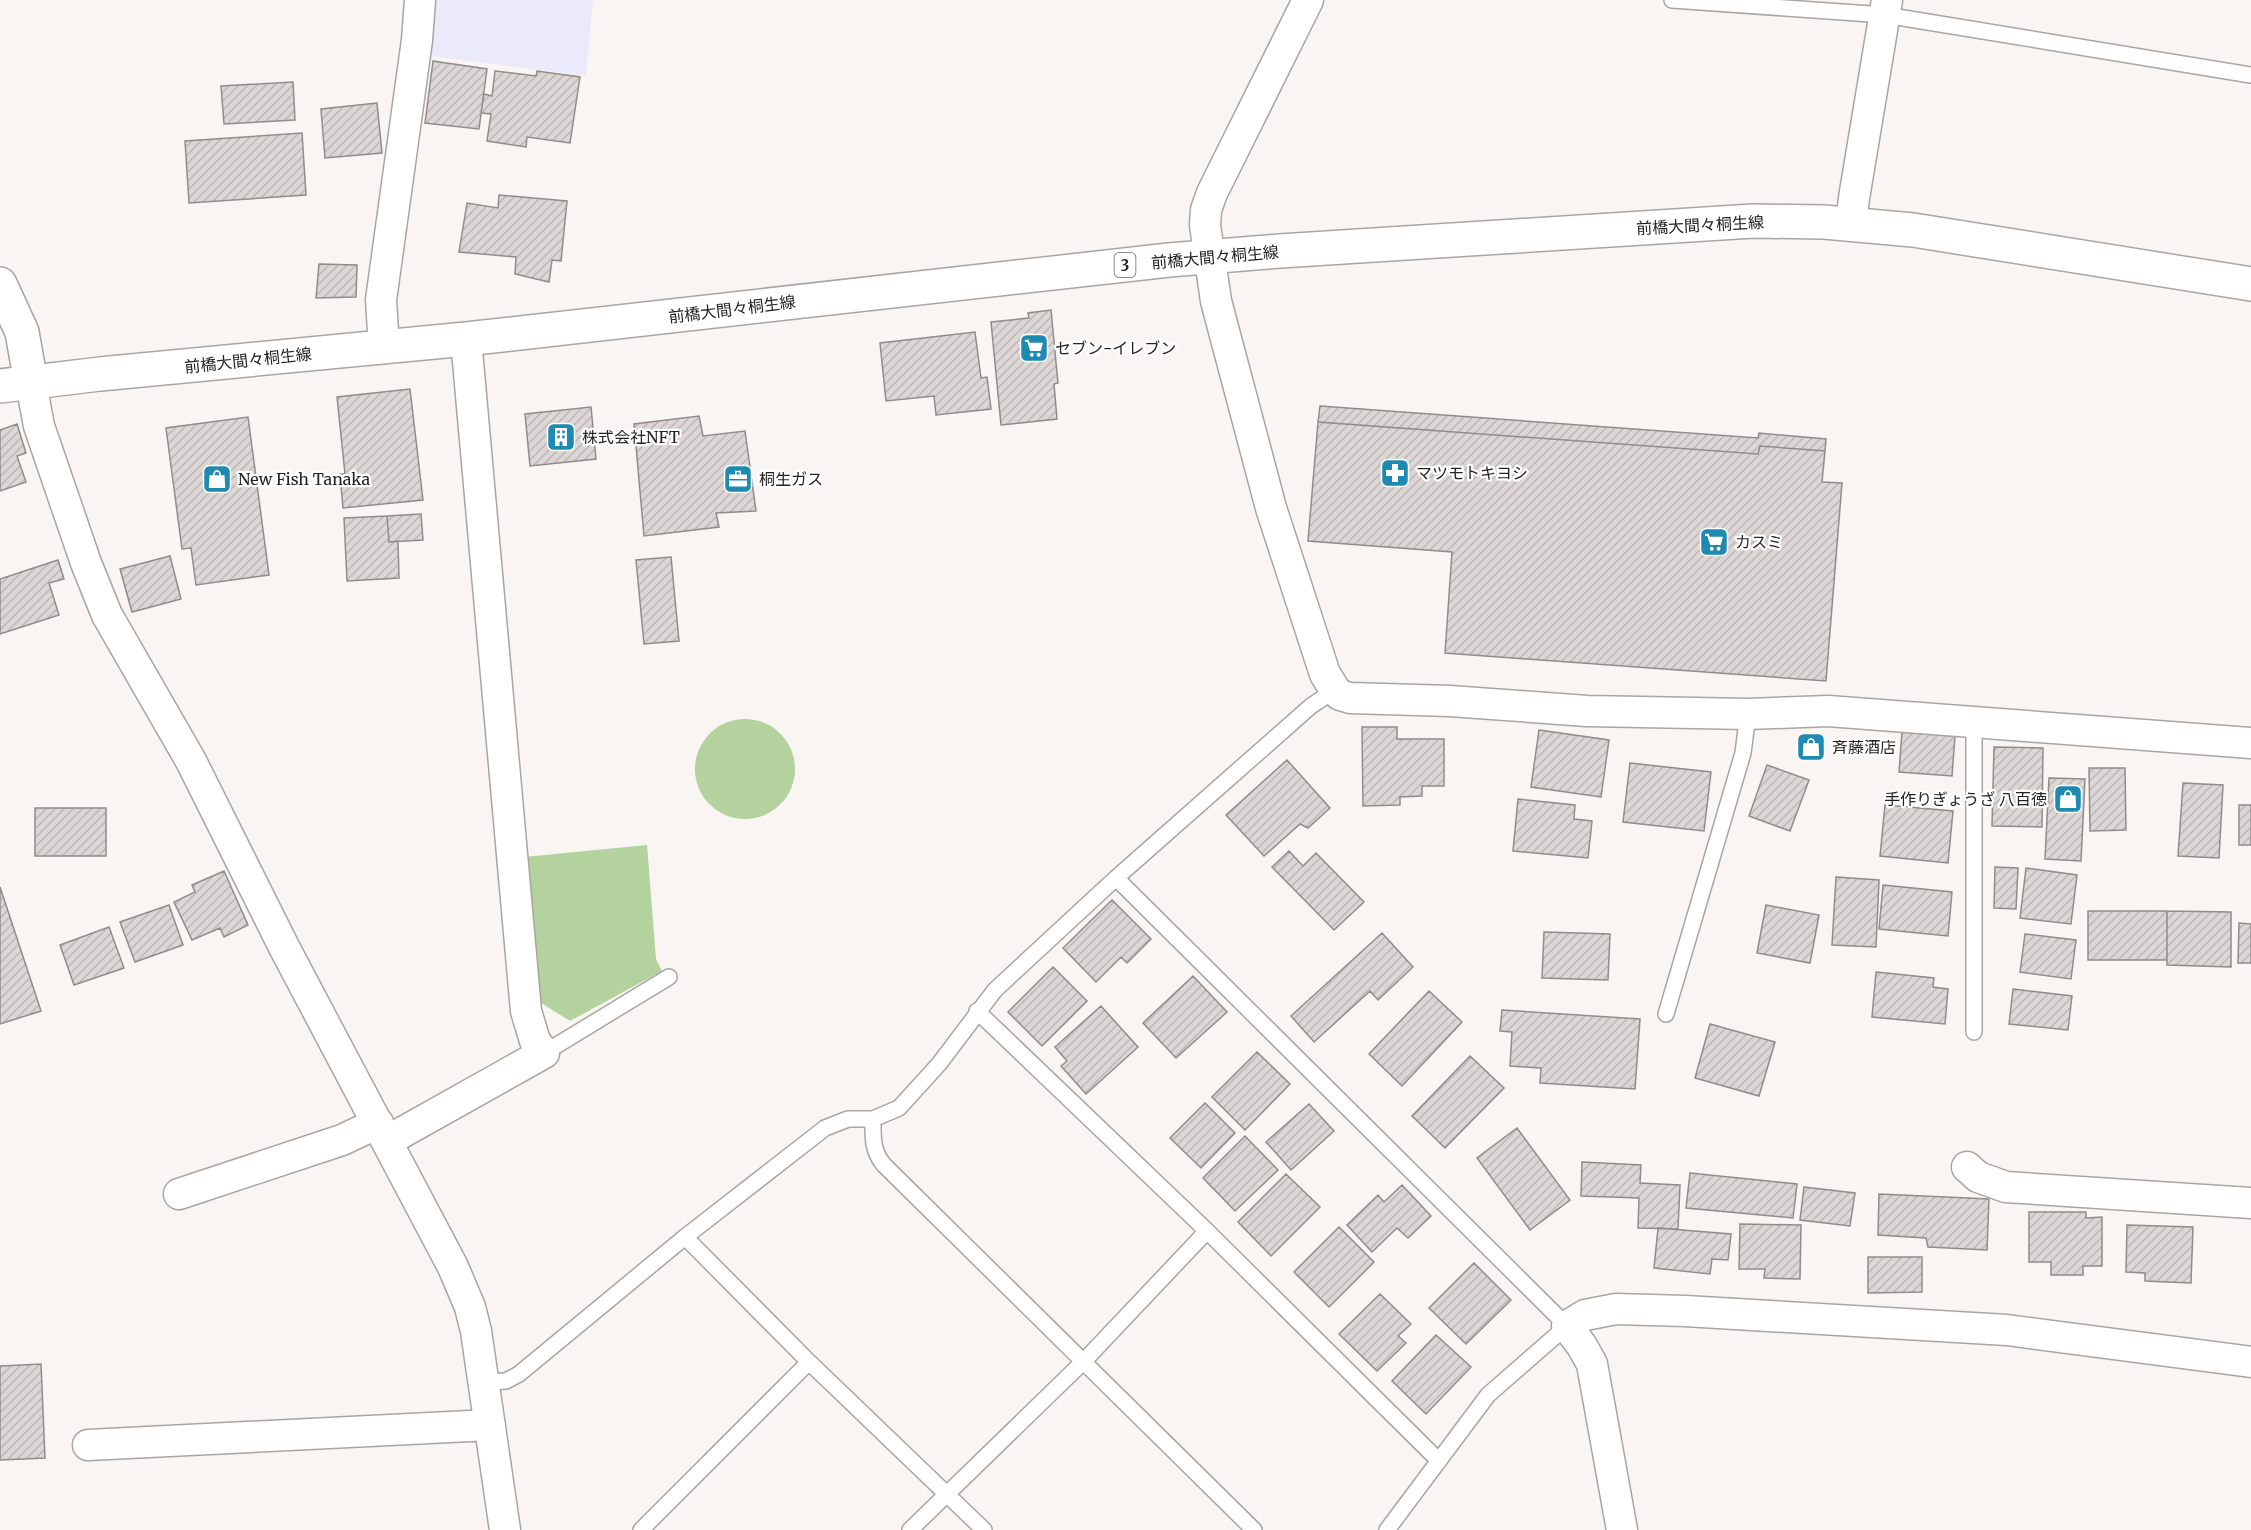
<svg xmlns="http://www.w3.org/2000/svg" width="2251" height="1530" viewBox="0 0 2251 1530" font-family="Merriweather,'Noto Sans JP',serif">
<style>
.education{fill:#ebeafb}
.grass{fill:#b4d29d}
.building{fill:url(#building-hatch);stroke:#908c8a;stroke-width:1.5}
.lines{fill:none;stroke-linecap:round;stroke-linejoin:round}
.service-casing{stroke:#a9a5a2;stroke-width:18}
.minor-casing{stroke:#a9a5a2;stroke-width:33}
.tertiary-casing{stroke:#a9a5a2;stroke-width:36}
.primary-casing{stroke:#a9a5a2;stroke-width:36}
.service{stroke:#fff;stroke-width:15}
.minor{stroke:#fff;stroke-width:30}
.tertiary{stroke:#fff;stroke-width:33}
.primary{stroke:#fff;stroke-width:33}
.labels{text-anchor:middle;dominant-baseline:central;stroke-width:4.5;stroke-linejoin:round;paint-order:stroke}
.shield{fill:#fff;stroke:#666564;stroke-width:1.5}
.shield-label{font-size:15px;font-weight:bold;fill:#242322}
.street-label{font-size:16px;fill:#242322;stroke:#fff}
.poi-label{font-size:16px;fill:#242322;stroke:#fff;text-anchor:start}
</style>
<defs>
<pattern id="building-hatch" width="6" height="6" patternUnits="userSpaceOnUse" patternTransform="scale(1.5)"><rect width="6" height="6" fill="#dcd7d5"/><path d="M-1 1l2-2M0 6l6-6M5 7l2-2" fill="none" stroke="#bdb8b7"/></pattern>
</defs>
<rect width="100%" height="100%" fill="#f9f5f2"/>
<!-- education -->
<path class="education" d="M 435,0 L 593,0 L 586,76 L 430,56 Z"/>
<!-- grass -->
<path class="grass" d="M695 769a50 50 0 1 1 100 0a50 50 0 1 1-100 0Z
M 647,845 L 656,959 L 662,971 L 570,1021 L 538,1001 L 524,857 Z"/>
<!-- building -->
<path class="building" d="M 433,61 L 487,69 L 479,129 L 425,123 Z
M 495,71 L 536,76 L 537,71 L 580,77 L 570,143 L 527,137 L 526,147 L 487,141 L 491,114 L 481,113 L 484,94 L 492,96 Z
M 293,82 L 295,120 L 224,124 L 221,86 Z
M 377,103 L 382,153 L 325,158 L 321,109 Z
M 302,133 L 306,195 L 189,203 L 185,141 Z
M 499,195 L 567,201 L 561,261 L 552,260 L 549,282 L 515,274 L 516,257 L 459,252 L 467,203 L 498,208 Z
M 319,264 L 357,265 L 356,297 L 316,298 Z
M 1051,310 L 1058,383 L 1054,384 L 1057,419 L 1001,425 L 991,322 L 1029,318 L 1028,313 Z
M 975,332 L 981,378 L 987,377 L 991,409 L 936,415 L 934,396 L 886,401 L 880,343 Z
M 410,389 L 423,500 L 343,508 L 340,474 L 345,474 L 337,397 Z
M 1320,406 L 1758,438 L 1759,433 L 1826,439 L 1825,451 L 1760,446 L 1758,454 L 1318,422 Z
M 591,407 L 596,459 L 530,466 L 525,414 Z
M 699,416 L 703,436 L 745,431 L 756,511 L 716,513 L 719,527 L 644,536 L 634,424 Z
M 248,417 L 269,575 L 196,585 L 191,548 L 182,549 L 166,428 Z
M 1318,422 L 1758,454 L 1760,446 L 1825,451 L 1822,482 L 1842,483 L 1826,681 L 1445,653 L 1452,552 L 1308,541 Z
M 17,424 L 26,453 L 17,456 L 26,482 L 0,491 L 0,430 Z
M 421,514 L 423,540 L 389,542 L 387,516 Z
M 387,516 L 389,542 L 398,541 L 399,578 L 347,581 L 344,518 Z
M 170,556 L 181,599 L 132,612 L 120,569 Z
M 671,557 L 679,641 L 644,644 L 636,560 Z
M 58,560 L 64,579 L 49,583 L 59,615 L 0,634 L 0,579 Z
M 1362,727 L 1397,727 L 1397,739 L 1444,739 L 1444,786 L 1422,786 L 1422,796 L 1400,797 L 1400,805 L 1363,806 Z
M 1539,730 L 1609,740 L 1601,797 L 1531,787 Z
M 1902,732 L 1955,736 L 1952,776 L 1899,772 Z
M 1994,747 L 2043,748 L 2042,827 L 1992,826 Z
M 1287,760 L 1330,808 L 1308,828 L 1300,824 L 1264,856 L 1226,815 Z
M 1630,763 L 1711,772 L 1704,831 L 1623,822 Z
M 1767,765 L 1809,780 L 1790,831 L 1749,816 Z
M 2089,768 L 2125,768 L 2126,830 L 2090,831 Z
M 2049,778 L 2085,779 L 2081,861 L 2045,859 Z
M 2183,783 L 2223,785 L 2219,858 L 2178,856 Z
M 1518,799 L 1575,805 L 1574,819 L 1592,821 L 1588,858 L 1513,851 Z
M 1885,805 L 1953,811 L 1948,863 L 1880,856 Z
M 2239,805 L 2251,805 L 2251,845 L 2239,845 Z
M 35,808 L 106,808 L 106,856 L 35,856 Z
M 1289,851 L 1303,866 L 1316,853 L 1364,902 L 1334,930 L 1272,867 Z
M 1995,867 L 2018,868 L 2016,909 L 1994,908 Z
M 2026,868 L 2077,875 L 2071,924 L 2020,918 Z
M 224,871 L 248,925 L 224,937 L 220,928 L 192,940 L 174,902 L 195,892 L 192,885 Z
M 1836,877 L 1879,880 L 1876,947 L 1832,945 Z
M 1883,885 L 1952,892 L 1948,936 L 1879,929 Z
M 0,887 L 41,1011 L 0,1024 Z
M 1112,900 L 1151,939 L 1127,963 L 1121,957 L 1096,982 L 1063,948 Z
M 169,905 L 183,945 L 135,962 L 120,922 Z
M 1766,905 L 1819,915 L 1810,963 L 1757,953 Z
M 2088,911 L 2167,911 L 2167,960 L 2088,960 Z
M 2167,911 L 2231,912 L 2231,967 L 2167,965 Z
M 2239,923 L 2251,924 L 2251,963 L 2238,963 Z
M 109,927 L 124,968 L 74,985 L 60,945 Z
M 1544,932 L 1610,934 L 1608,980 L 1542,978 Z
M 1382,933 L 1413,967 L 1378,1000 L 1370,991 L 1314,1042 L 1291,1016 Z
M 2025,934 L 2076,940 L 2071,979 L 2020,972 Z
M 1053,967 L 1087,1001 L 1042,1046 L 1008,1012 Z
M 1876,972 L 1934,978 L 1933,987 L 1948,989 L 1945,1024 L 1872,1017 Z
M 1193,976 L 1227,1012 L 1176,1058 L 1143,1023 Z
M 2013,989 L 2072,996 L 2068,1030 L 2009,1024 Z
M 1429,991 L 1462,1022 L 1402,1086 L 1369,1054 Z
M 1101,1006 L 1138,1047 L 1086,1094 L 1061,1066 L 1067,1061 L 1055,1047 Z
M 1502,1010 L 1640,1019 L 1635,1089 L 1540,1083 L 1541,1068 L 1510,1066 L 1512,1032 L 1500,1031 Z
M 1710,1024 L 1775,1042 L 1759,1096 L 1695,1078 Z
M 1257,1052 L 1290,1084 L 1245,1130 L 1212,1097 Z
M 1470,1056 L 1504,1088 L 1445,1148 L 1412,1116 Z
M 1205,1103 L 1235,1133 L 1201,1168 L 1170,1138 Z
M 1309,1104 L 1334,1131 L 1291,1170 L 1266,1142 Z
M 1517,1128 L 1570,1200 L 1530,1230 L 1477,1158 Z
M 1245,1136 L 1278,1170 L 1235,1211 L 1203,1178 Z
M 1582,1162 L 1641,1165 L 1640,1183 L 1680,1185 L 1678,1229 L 1638,1228 L 1639,1198 L 1581,1196 Z
M 1690,1173 L 1797,1184 L 1793,1218 L 1686,1208 Z
M 1286,1174 L 1320,1207 L 1271,1256 L 1238,1222 Z
M 1402,1185 L 1431,1216 L 1408,1238 L 1397,1228 L 1372,1252 L 1347,1225 L 1378,1195 L 1384,1202 Z
M 1804,1187 L 1855,1193 L 1850,1226 L 1800,1220 Z
M 1879,1194 L 1989,1199 L 1987,1250 L 1928,1247 L 1926,1238 L 1878,1235 Z
M 2029,1212 L 2086,1212 L 2086,1218 L 2102,1217 L 2102,1266 L 2083,1266 L 2083,1275 L 2051,1275 L 2051,1262 L 2029,1262 Z
M 1740,1224 L 1801,1225 L 1800,1279 L 1764,1278 L 1765,1269 L 1739,1269 Z
M 2127,1225 L 2193,1227 L 2191,1283 L 2145,1281 L 2145,1273 L 2126,1272 Z
M 1339,1227 L 1374,1262 L 1329,1307 L 1294,1272 Z
M 1658,1228 L 1731,1234 L 1728,1260 L 1712,1259 L 1710,1274 L 1654,1268 Z
M 1868,1257 L 1922,1257 L 1922,1292 L 1868,1293 Z
M 1474,1263 L 1511,1300 L 1466,1344 L 1429,1308 Z
M 1380,1294 L 1411,1324 L 1398,1336 L 1406,1343 L 1377,1371 L 1339,1334 Z
M 1436,1335 L 1471,1367 L 1426,1414 L 1392,1381 Z
M 41,1364 L 45,1458 L 0,1460 L 0,1366 Z"/>
<g class="lines">
<!-- service casing -->
<g class="service-casing">
<path id="service" d="M 1672,0 L 1885,15 L 2251,75
M 1116,878 L 1567,1326 L 1488,1395 L 1387,1530
M 977,1011 L 1207,1231 L 1439,1461
M 1666,1014 L 1743,753 L 1748,714
M 1974,1032 L 1974,721
M 544,1053 L 669,977
M 873,1119 C 873,1137 872,1151 884,1165 L 1254,1530
M 685,1237 L 809,1362 L 984,1530
M 485,1382 L 506,1381 L 519,1374 L 685,1237 L 825,1128 L 848,1119 L 873,1119 L 899,1108 L 939,1064 L 995,990 L 1116,878 L 1311,706 L 1335,690
M 641,1530 L 809,1362
M 910,1530 L 1084,1361 L 1207,1231"/>
</g>
<!-- minor casing -->
<g class="minor-casing">
<path id="minor" d="M 1308,0 L 1212,193 L 1206,210 L 1205,225 L 1216,301 L 1271,508 L 1325,674 L 1335,690 L 1340,695 L 1350,698 L 1450,701 L 1587,711 L 1748,714 L 1828,711 L 2251,743
M 1851,224 L 1854,198 L 1887,0
M 384,347 L 381,300 L 417,40 L 420,0
M 31,383 L 39,426 L 86,563 L 107,615 L 191,761 L 284,947 L 453,1267 L 470,1307 L 476,1331 L 505,1530
M 387,1141 L 544,1053 L 535,1041 L 526,1011 L 466,339
M 1967,1167 L 1978,1177 L 2006,1187 L 2251,1203
M 179,1194 L 342,1140 L 378,1123
M 88,1445 L 490,1425
M 1622,1530 L 1592,1364 L 1582,1346 L 1567,1326 L 1585,1315 L 1616,1309 L 1685,1311 L 2007,1330 L 2251,1362"/>
</g>
<!-- tertiary casing -->
<g class="tertiary-casing">
<path id="tertiary" d="M 0,284 L 22,332 L 31,383"/>
</g>
<!-- primary casing -->
<g class="primary-casing">
<path id="primary" d="M 0,386 L 100,374 L 466,339 L 1169,260 L 1280,251 L 1753,221 L 1824,222 L 1913,230 L 2251,284"/>
</g>
<!-- service -->
<use href="#service" class="service"/>
<!-- minor -->
<use href="#minor" class="minor"/>
<!-- tertiary -->
<use href="#tertiary" class="tertiary"/>
<!-- primary -->
<use href="#primary" class="primary"/>
</g>
<!-- icons -->
<defs>
<g id="supermarket-square" transform="scale(1.5)"><rect x="-9" y="-9" width="18" height="18" rx="4" fill="#1e8ab1" stroke="#fff"/><path d="M-6-5.5h2.5l.6 2H6L4.5 2H-2.5L-4.4-4H-6ZM-1.5 3.2a1.3 1.3 0 1 0 .1 0ZM3 3.2a1.3 1.3 0 1 0 .1 0Z" fill="#fff"/></g>
<g id="building-square" transform="scale(1.5)"><rect x="-9" y="-9" width="18" height="18" rx="4" fill="#1e8ab1" stroke="#fff"/><path d="M-4-6H4V6H1V3H-1V6H-4ZM-2.5-4.3h1.7v1.8h-1.7ZM.8-4.3h1.7v1.8H.8ZM-2.5-1h1.7V.8h-1.7ZM.8-1h1.7V.8H.8Z" fill="#fff"/></g>
<g id="pharmacy-square" transform="scale(1.5)"><rect x="-9" y="-9" width="18" height="18" rx="4" fill="#1e8ab1" stroke="#fff"/><path d="M-2-6h4v4h4v4h-4v4h-4v-4h-4v-4h4Z" fill="#fff"/></g>
<g id="shop-square" transform="scale(1.5)"><rect x="-9" y="-9" width="18" height="18" rx="4" fill="#1e8ab1" stroke="#fff"/><path d="M-5-2.5h2.3a2.7 3.5 0 0 1 5.4 0H5L5.5 6h-11ZM-1.5-2.5h3a1.5 2.3 0 0 0-3 0Z" fill="#fff"/></g>
<g id="office-square" transform="scale(1.5)"><rect x="-9" y="-9" width="18" height="18" rx="4" fill="#1e8ab1" stroke="#fff"/><path d="M-6-3h4V-5.5h4V-3h4V5H-6ZM-1-4.5V-3h2v-1.5ZM-6 0V1H6V0Z" fill="#fff"/></g>
</defs>
<g fill-rule="evenodd">
<use href="#supermarket-square" x="1034" y="348"/>
<use href="#building-square" x="561" y="437"/>
<use href="#pharmacy-square" x="1395" y="473"/>
<use href="#shop-square" x="217" y="479"/>
<use href="#office-square" x="738" y="479"/>
<use href="#supermarket-square" x="1714" y="542"/>
<use href="#shop-square" x="1811" y="747"/>
<use href="#shop-square" x="2068" y="799"/>
</g>
<g class="labels">
<!-- shield labels -->
<rect class="shield" x="1114.5" y="253" width="21" height="24" rx="4.5"/>
<g class="shield-label">
<text x="1125" y="265">3</text>
</g>
<!-- street labels -->
<g class="street-label">
<text transform="translate(1700 225) rotate(-3)">前橋大間々桐生線</text>
<text transform="translate(1215 257) rotate(-5)">前橋大間々桐生線</text>
<text transform="translate(732 309) rotate(-7)">前橋大間々桐生線</text>
<text transform="translate(248 360) rotate(-6)">前橋大間々桐生線</text>
</g>
<!-- poi labels -->
<g class="poi-label">
<text x="1055" y="348">セブン-イレブン</text>
<text x="582" y="437">株式会社NFT</text>
<text x="1416" y="473">マツモトキヨシ</text>
<text x="238" y="479">New Fish Tanaka</text>
<text x="759" y="479">桐生ガス</text>
<text x="1735" y="542">カスミ</text>
<text x="1832" y="747">斉藤酒店</text>
<text x="2047" y="799" text-anchor="end">手作りぎょうざ 八百徳</text>
</g>
</g>
</svg>
